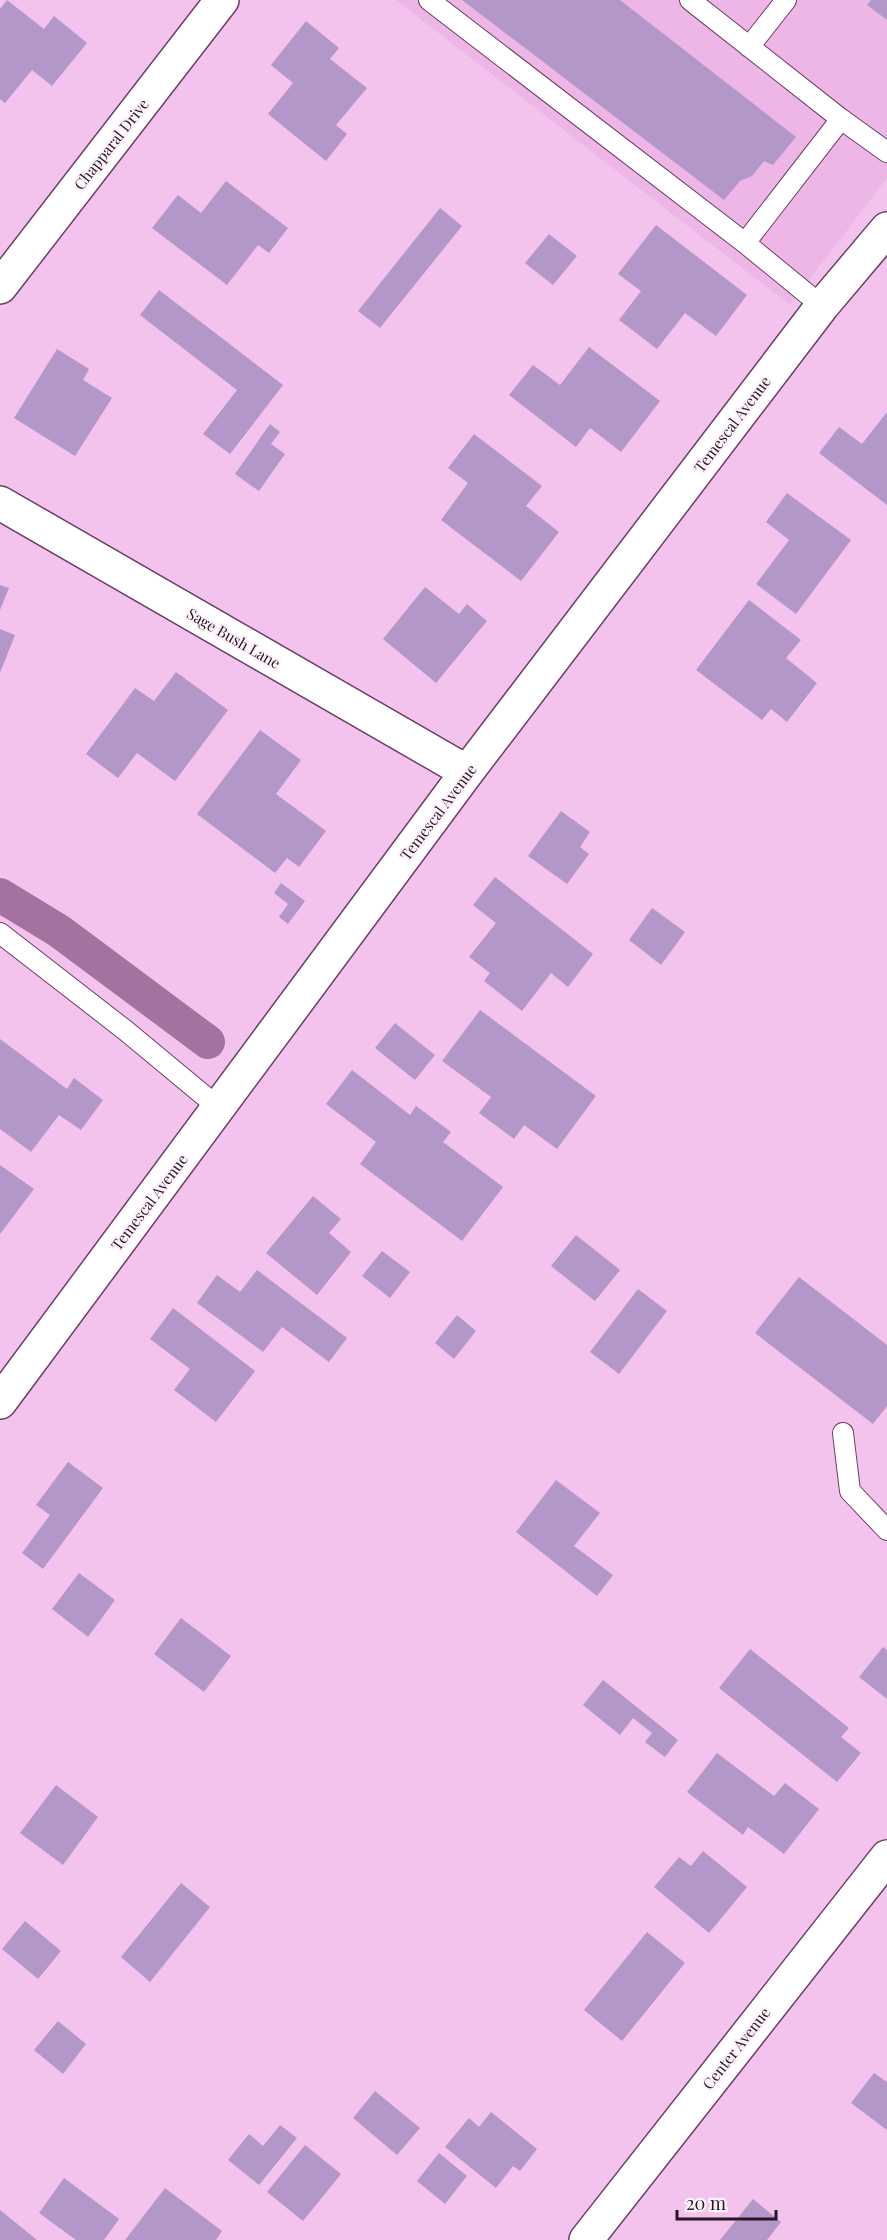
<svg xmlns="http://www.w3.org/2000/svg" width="887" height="2240" viewBox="0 0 887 2240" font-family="'Playfair Display',serif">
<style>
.built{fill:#edb6e6}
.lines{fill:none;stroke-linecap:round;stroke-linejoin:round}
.canal{stroke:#a5719f;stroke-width:34}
.building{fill:#b497c9}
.lane-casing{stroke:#694065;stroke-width:22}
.street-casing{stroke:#694065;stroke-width:36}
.lane{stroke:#fff;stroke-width:20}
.street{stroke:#fff;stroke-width:33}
.labels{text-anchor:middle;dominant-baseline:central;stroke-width:5;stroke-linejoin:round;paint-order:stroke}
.street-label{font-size:15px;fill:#281726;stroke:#fcf2fa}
</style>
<rect width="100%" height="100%" fill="#f3c2ed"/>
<!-- built -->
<path class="built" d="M 396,0 L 887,0 L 887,178 L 790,305 Z"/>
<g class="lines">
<!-- canal -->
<path class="canal" d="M 0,895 L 59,931 L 208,1042"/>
</g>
<!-- building -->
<path class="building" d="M 7,0 L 44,29 L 54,16 L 87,43 L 52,86 L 32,70 L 5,103 L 0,99 L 0,9 Z
M 462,0 L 620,0 L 796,137 L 773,165 L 764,161 L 752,176 L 740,181 L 724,200 Z
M 871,0 L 887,0 L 887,20 L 867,5 Z
M 306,21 L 339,48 L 330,59 L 367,88 L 336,125 L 347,134 L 326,161 L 268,114 L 293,83 L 271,65 Z
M 226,181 L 288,228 L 269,253 L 258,245 L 227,285 L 152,228 L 178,195 L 201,213 Z
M 440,208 L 462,226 L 380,328 L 358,311 Z
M 656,225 L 747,295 L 716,336 L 685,313 L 657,349 L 619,320 L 641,291 L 618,274 Z
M 549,234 L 577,256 L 553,285 L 525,263 Z
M 159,290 L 283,385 L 230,454 L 203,434 L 237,390 L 140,315 Z
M 589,347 L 660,401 L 621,452 L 590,428 L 576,447 L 509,395 L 533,365 L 560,385 Z
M 57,349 L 89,369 L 83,380 L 112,398 L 75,456 L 14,418 Z
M 887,412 L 887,505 L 819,453 L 839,427 L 862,444 Z
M 270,424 L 280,432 L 271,444 L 285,454 L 259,491 L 235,474 Z
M 474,434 L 542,486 L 526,506 L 559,532 L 521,581 L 441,520 L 468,483 L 448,468 Z
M 787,493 L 851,540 L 796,614 L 756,584 L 789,540 L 766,522 Z
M 0,585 L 9,588 L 0,610 Z
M 425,587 L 459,614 L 467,604 L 487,621 L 436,683 L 383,639 Z
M 749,600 L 801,640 L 786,658 L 817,683 L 787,722 L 771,709 L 762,720 L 696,670 Z
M 0,629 L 15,635 L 0,673 Z
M 176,672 L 228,710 L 175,781 L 137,753 L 118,778 L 86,754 L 135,688 L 154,701 Z
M 260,730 L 301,760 L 276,794 L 326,831 L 299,867 L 287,858 L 275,873 L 197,814 Z
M 561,811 L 590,832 L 580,847 L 589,854 L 567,884 L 528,856 Z
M 495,877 L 593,954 L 568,987 L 551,973 L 522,1011 L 484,981 L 490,973 L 469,957 L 496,923 L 473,905 Z
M 281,883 L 305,901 L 288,924 L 279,917 L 288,904 L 274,893 Z
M 652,908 L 685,932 L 661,965 L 629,940 Z
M 480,1010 L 596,1096 L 557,1149 L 524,1125 L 514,1139 L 479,1113 L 491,1097 L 442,1061 Z
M 395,1023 L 435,1055 L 415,1080 L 375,1048 Z
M 0,1039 L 67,1089 L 74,1078 L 103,1100 L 81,1130 L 59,1115 L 31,1152 L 0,1129 Z
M 352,1070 L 410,1115 L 416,1106 L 451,1132 L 443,1142 L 503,1187 L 462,1241 L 360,1164 L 376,1142 L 326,1104 Z
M 0,1165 L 34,1189 L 0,1234 Z
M 313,1196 L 341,1219 L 329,1233 L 351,1252 L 317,1295 L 266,1253 Z
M 576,1235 L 620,1270 L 595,1301 L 551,1266 Z
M 382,1251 L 410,1272 L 390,1298 L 362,1276 Z
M 257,1270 L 347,1338 L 329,1362 L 282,1327 L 263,1352 L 197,1303 L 217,1275 L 240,1292 Z
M 799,1277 L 887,1345 L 887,1406 L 873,1424 L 755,1333 Z
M 638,1289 L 667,1311 L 619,1374 L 590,1352 Z
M 173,1308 L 255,1371 L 216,1422 L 174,1390 L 190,1369 L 150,1339 Z
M 457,1315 L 476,1331 L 454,1359 L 435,1343 Z
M 68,1462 L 103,1488 L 43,1569 L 22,1553 L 50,1515 L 36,1505 Z
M 556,1480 L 600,1513 L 574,1546 L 613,1575 L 597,1596 L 516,1532 Z
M 79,1573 L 115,1600 L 88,1637 L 52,1609 Z
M 181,1618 L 231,1656 L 204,1692 L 154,1654 Z
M 883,1647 L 887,1650 L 887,1699 L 859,1677 Z
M 750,1649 L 849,1728 L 841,1737 L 861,1753 L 837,1782 L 719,1688 Z
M 603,1680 L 678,1740 L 665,1757 L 645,1742 L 652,1733 L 633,1718 L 620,1735 L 583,1705 Z
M 717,1753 L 774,1796 L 785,1783 L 819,1809 L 784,1854 L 748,1827 L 743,1835 L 687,1792 Z
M 56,1785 L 98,1817 L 63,1865 L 20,1833 Z
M 703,1851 L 747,1887 L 709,1933 L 654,1887 L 679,1857 L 691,1866 Z
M 181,1883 L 210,1907 L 150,1982 L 121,1957 Z
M 25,1921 L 61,1951 L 38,1979 L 2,1949 Z
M 647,1932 L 685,1963 L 622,2041 L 584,2010 Z
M 58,2021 L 86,2044 L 63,2074 L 34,2050 Z
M 874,2073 L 887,2082 L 887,2130 L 851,2103 Z
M 375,2091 L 420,2128 L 397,2155 L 353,2118 Z
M 491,2112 L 537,2149 L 520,2171 L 513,2166 L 496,2188 L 445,2147 L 469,2118 L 479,2127 Z
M 280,2125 L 297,2138 L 259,2185 L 228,2160 L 249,2134 L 263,2146 Z
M 305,2145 L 341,2174 L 303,2221 L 267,2192 Z
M 439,2153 L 467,2176 L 445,2204 L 417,2181 Z
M 64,2178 L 119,2219 L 104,2240 L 76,2240 L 39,2213 Z
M 165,2188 L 222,2231 L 216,2240 L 125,2240 Z
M 753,2199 L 781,2222 L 767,2240 L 720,2240 Z
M 0,2210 L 37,2240 L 0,2240 Z"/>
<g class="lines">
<!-- lane casing -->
<g class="lane-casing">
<path id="lane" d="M 429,0 L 745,243
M 690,0 L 841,119 L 887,152
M 749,47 L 786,0
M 822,306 L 745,243 L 841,119
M 0,933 L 125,1030 L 219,1108
M 843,1433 L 850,1491 L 887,1530"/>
</g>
<!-- street casing -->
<g class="street-casing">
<path id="street" d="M 0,287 L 222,0
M 0,503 L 467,772
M 0,1402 L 467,772 L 822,306 L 887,229
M 586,2240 L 887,1857"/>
</g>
<!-- lane -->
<use href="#lane" class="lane"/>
<!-- street -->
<use href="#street" class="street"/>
</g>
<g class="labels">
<!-- street labels -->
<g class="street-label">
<text transform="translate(111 144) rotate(-52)">Chapparal Drive</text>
<text transform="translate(732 424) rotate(-53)">Temescal Avenue</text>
<text transform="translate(234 638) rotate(30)">Sage Bush Lane</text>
<text transform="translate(438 812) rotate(-53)">Temescal Avenue</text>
<text transform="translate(149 1202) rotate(-53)">Temescal Avenue</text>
<text transform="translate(736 2048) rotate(-52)">Center Avenue</text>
</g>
</g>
<!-- scale -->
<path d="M677 2210v9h99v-9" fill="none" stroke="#281726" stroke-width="3"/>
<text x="686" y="2210" font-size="18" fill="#281726" stroke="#fcf2fa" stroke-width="4.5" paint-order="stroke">20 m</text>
</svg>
